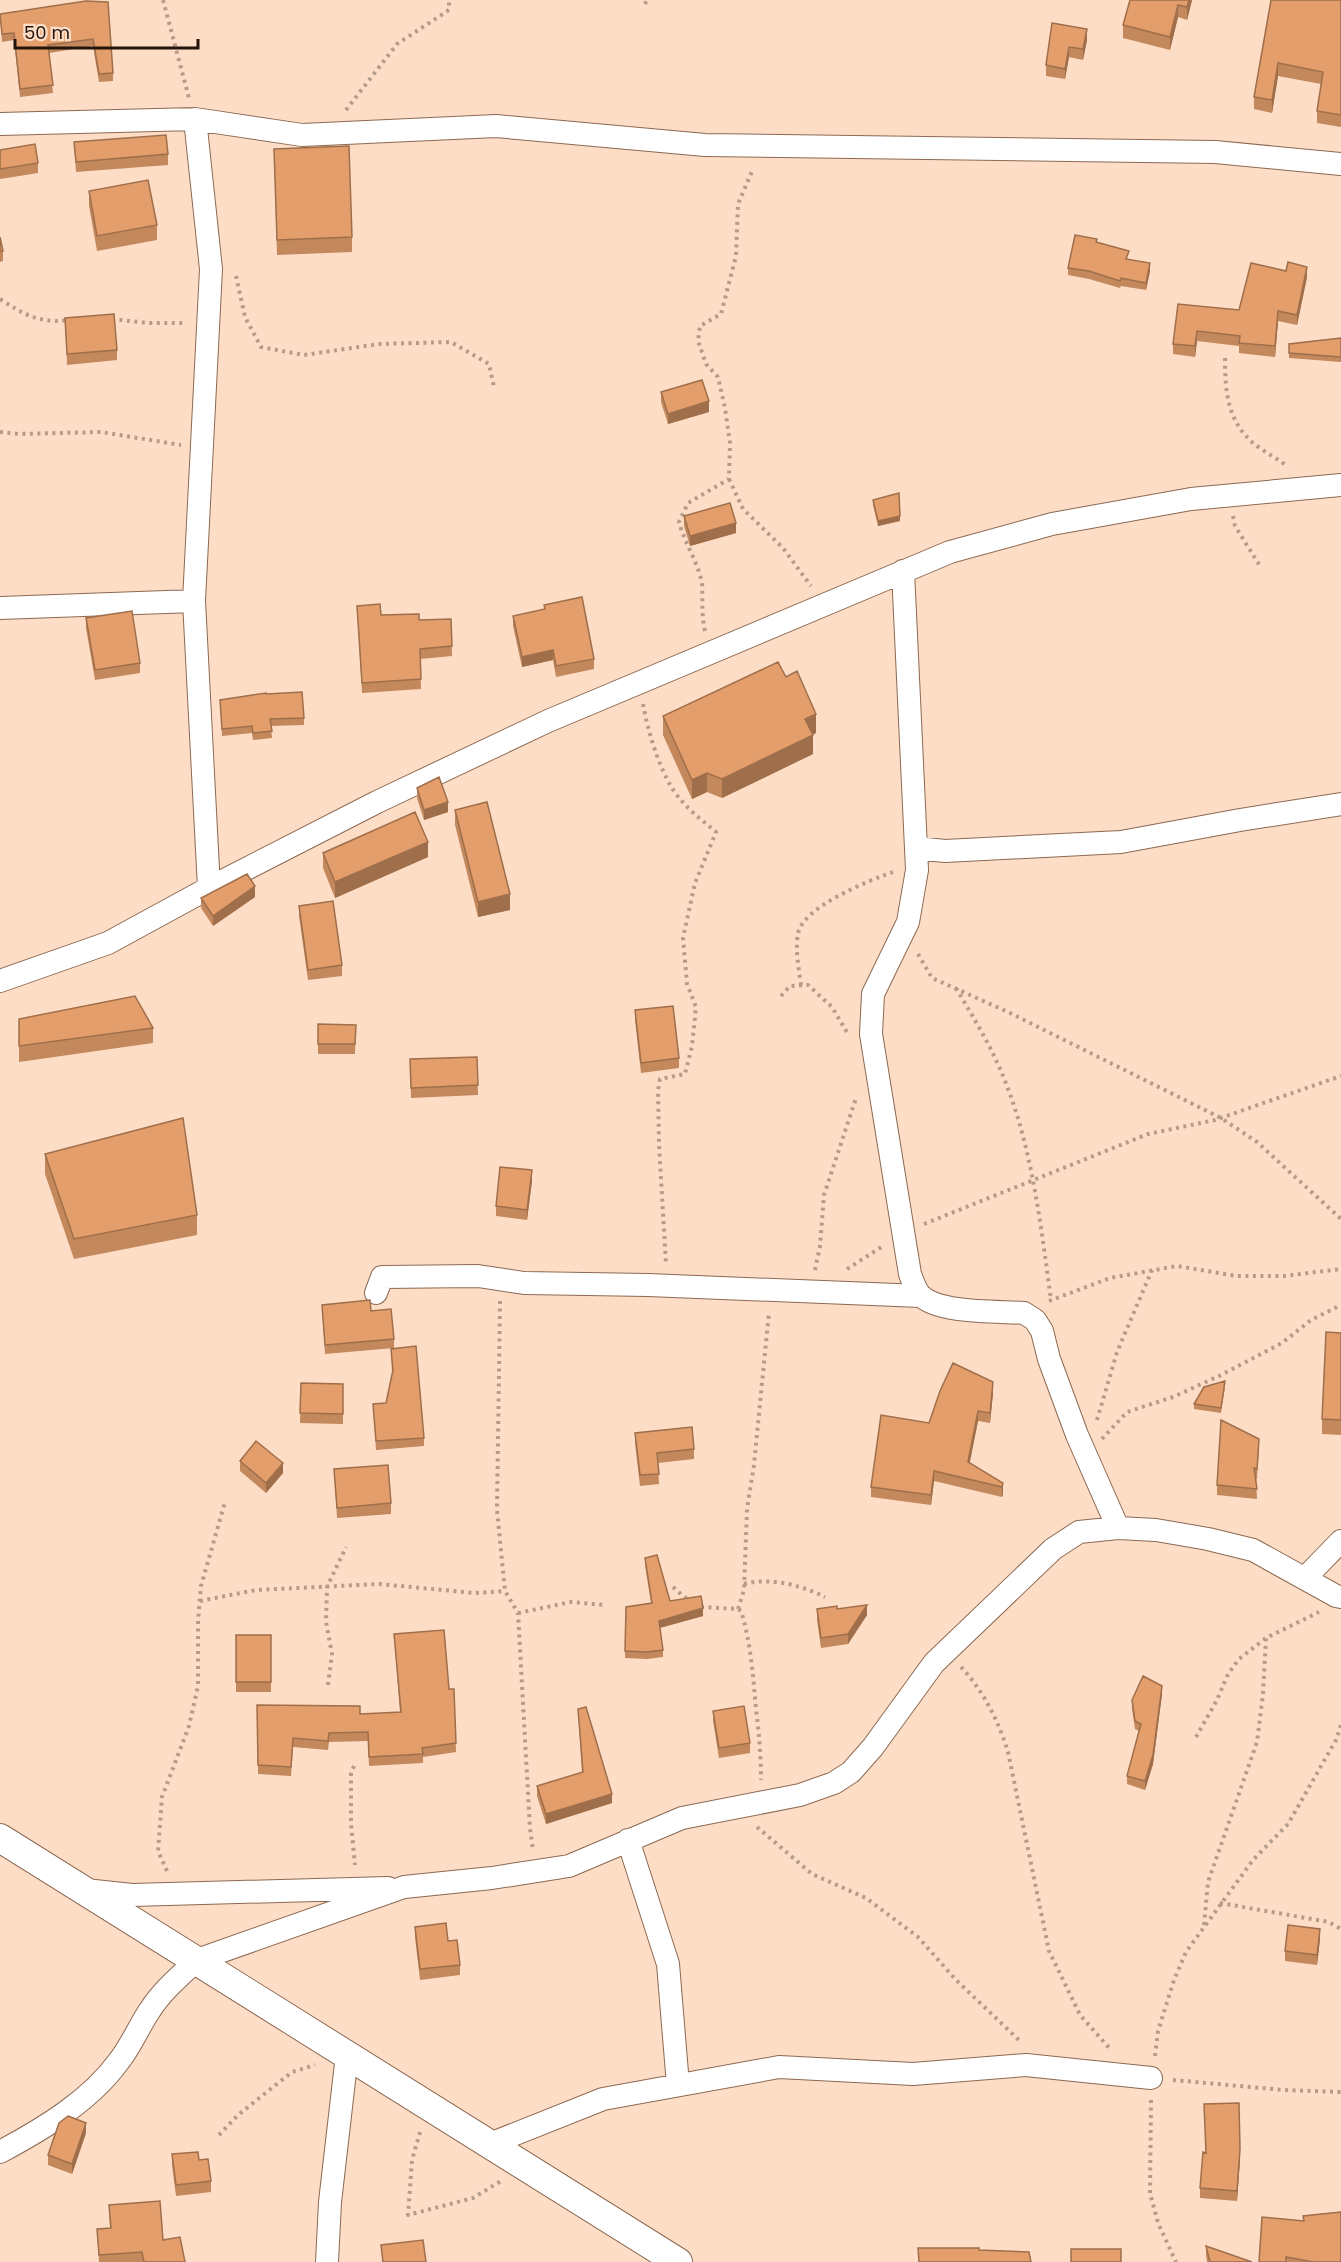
<svg xmlns="http://www.w3.org/2000/svg" width="1341" height="2262" viewBox="0 0 1341 2262" font-family="Poppins,sans-serif">
<style>
.lines{fill:none;stroke-linecap:round;stroke-linejoin:round}
.minor-casing{stroke:#8c6950;stroke-width:24}
.tertiary-casing{stroke:#8c6950;stroke-width:30}
.path{stroke:#b59b89;stroke-width:4;stroke-dasharray:3 4.5;stroke-linecap:butt}
.minor{stroke:#fff;stroke-width:22}
.tertiary{stroke:#fff;stroke-width:28}
.wall{fill:#c3885c}
.shaded-wall{fill:#9f6f4b}
.building{fill:#e39e6b;stroke:#9f6f4b;stroke-width:1.5}
</style>
<rect width="100%" height="100%" fill="#feddc7"/>
<g class="lines">
<!-- minor casing -->
<g class="minor-casing">
<path id="minor" d="M 195,119 L 211,269 L 194,601 L 209,888
M 0,124 L 195,119 L 302,135 L 496,126 L 705,145 L 1215,152 L 1341,164
M 903,571 L 917,870 L 908,922 L 873,994 L 871,1034 L 910,1274 C 913,1282 915,1289 920,1295 C 939,1314 998,1311 1024,1313 L 1035,1320 L 1042,1331 L 1049,1359 L 1077,1435 L 1118,1528
M 0,608 L 194,601
M 916,848 L 945,851 L 1121,842 L 1240,820 L 1341,804
M 0,981 L 108,943 L 209,888 L 377,802 L 548,721 L 950,552 L 1052,524 L 1191,499 L 1341,485
M 376,1293 L 382,1277 L 478,1276 L 524,1283 L 648,1285 L 921,1296
M 1306,1577 L 1341,1541
M 628,1840 L 668,1964 L 678,2085
M 85,1890 L 132,1895 L 388,1888
M 490,2144 L 603,2099 L 779,2067 L 913,2074 L 1026,2065 L 1151,2078
M 0,2152 C 43,2129 90,2101 119,2061 C 131,2046 139,2026 150,2010 C 162,1991 180,1976 197,1960 L 404,1887 L 492,1878 L 569,1866 L 682,1818 L 800,1795 L 834,1783 L 851,1772 L 873,1747 L 934,1663 L 1053,1549 L 1079,1532 L 1118,1528 L 1156,1530 L 1208,1539 L 1253,1550 L 1336,1596 L 1341,1597
M 327,2262 L 330,2202 L 347,2055"/>
</g>
<!-- tertiary casing -->
<g class="tertiary-casing">
<path id="tertiary" d="M 0,1838 L 678,2262"/>
</g>
<!-- path -->
<path class="path" d="M 163,0 L 189,98
M 645,4 L 647,0
M 346,110 L 397,44 L 449,10 L 449,0
M 236,276 L 245,317 L 261,347 L 304,355 L 379,344 L 451,342 L 489,364 L 494,387
M 0,299 C 23,314 40,324 68,320
M 112,319 L 148,323 L 185,323
M 1225,358 C 1225,391 1227,420 1253,443 C 1264,452 1277,458 1288,467
M 0,432 L 19,434 L 101,432 L 181,445
M 729,479 L 743,509 L 783,548 L 811,586
M 1233,516 L 1235,526 L 1260,566
M 705,631 C 701,614 703,600 702,584 C 699,564 684,542 679,522 L 688,503 L 729,479 L 730,443 L 725,408 L 718,377 L 706,364 L 698,341 L 700,326 L 721,314 L 736,256 L 738,204 L 753,169
M 643,704 C 648,732 661,778 681,800 C 691,812 704,822 716,832 L 695,883 L 683,938 L 687,984 L 696,1007 L 692,1046 L 685,1074 L 660,1079 L 658,1091 L 659,1144 L 666,1264
M 918,954 L 932,978 L 1008,1012 L 1221,1118 L 1257,1142 L 1341,1219
M 801,985 C 799,970 795,949 798,934 C 802,907 870,880 893,872
M 956,988 C 970,1012 985,1036 996,1060 C 1031,1135 1040,1220 1051,1300
M 781,996 L 790,986 L 808,985 L 832,1007 L 848,1034
M 924,1224 L 1148,1134 L 1215,1120 L 1341,1076
M 847,1269 L 883,1246
M 815,1270 L 820,1246 L 824,1195 L 856,1098
M 500,1301 L 497,1510 L 505,1591 L 518,1613 L 530,1829 L 533,1850
M 1049,1301 L 1110,1278 L 1177,1266 L 1237,1276 L 1284,1276 L 1341,1269
M 1097,1420 L 1117,1352 L 1152,1270
M 1102,1439 L 1127,1412 L 1173,1397 L 1219,1376 L 1282,1343 L 1311,1320 L 1341,1305
M 744,1584 C 770,1577 801,1585 825,1597
M 673,1587 L 689,1601
M 200,1601 L 256,1590 L 379,1584 L 475,1593 L 505,1591
M 701,1607 L 738,1609 L 741,1611 C 751,1643 753,1676 756,1709 C 759,1733 761,1756 761,1780
M 738,1609 L 744,1590 L 747,1509 L 754,1465 L 769,1312
M 518,1613 L 571,1602 L 604,1605
M 961,1667 C 983,1690 999,1722 1008,1752 L 1049,1951 L 1080,2015 L 1111,2050
M 328,1685 L 332,1654 L 326,1622 L 327,1587 L 346,1547
M 1196,1737 L 1217,1700 L 1228,1674 L 1239,1659 L 1266,1638 L 1319,1612
M 354,1766 L 351,1773 L 351,1824 L 355,1865
M 757,1827 L 812,1874 L 866,1898 L 918,1937 L 956,1980 L 1021,2042
M 167,1871 L 158,1851 L 162,1797 L 189,1726 L 198,1686 L 198,1621 L 201,1586 L 225,1502
M 1220,1903 L 1329,1922 L 1341,1929
M 1204,1925 L 1208,1882 L 1257,1742 L 1263,1694 L 1266,1638
M 1155,2056 L 1158,2031 L 1174,1980 L 1186,1952 L 1253,1860 L 1288,1824 L 1336,1740 L 1341,1725
M 1173,2080 L 1284,2090 L 1341,2092
M 1151,2100 L 1150,2193 L 1158,2223 L 1176,2262
M 420,2132 L 412,2160 L 408,2215 L 473,2198 L 501,2181
M 219,2135 L 238,2115 L 292,2072 L 315,2065"/>
<!-- minor -->
<use href="#minor" class="minor"/>
<!-- tertiary -->
<use href="#tertiary" class="tertiary"/>
</g>
<!-- wall -->
<path class="wall" d="M 1192,0 L 1187,20 L 1178,17 L 1170,50 L 1123,38 L 1123,25 Z
M 1271,0 L 1341,0 L 1341,133 L 1341,127 L 1317,123 L 1317,111 L 1321,84 L 1278,76 L 1272,113 L 1254,109 L 1254,97 Z
M 86,1 L 113,73 L 113,81 L 99,82 L 93,46 L 49,53 L 53,93 L 20,97 L 14,40 L 2,42 L 0,14 Z
M 1052,23 L 1087,40 L 1083,60 L 1069,57 L 1065,79 L 1046,76 L 1046,65 Z
M 74,142 L 168,154 L 168,165 L 76,172 Z
M 274,149 L 352,237 L 352,252 L 277,255 Z
M 0,150 L 38,163 L 38,173 L 0,179 Z
M 89,191 L 157,225 L 157,240 L 97,251 L 89,206 Z
M 0,237 L 3,251 L 3,261 L 0,262 Z
M 1097,242 L 1150,271 L 1146,290 L 1121,286 L 1120,288 L 1089,279 L 1068,275 L 1068,268 Z
M 1307,277 L 1297,325 L 1278,321 L 1275,357 L 1239,353 L 1239,346 L 1197,341 L 1195,357 L 1173,354 L 1173,344 L 1178,304 L 1239,310 Z
M 65,318 L 117,350 L 117,360 L 67,365 Z
M 1341,338 L 1341,362 L 1289,358 L 1289,344 Z
M 661,392 L 709,412 L 668,424 L 661,402 Z
M 873,500 L 900,521 L 878,526 L 873,505 Z
M 684,516 L 736,533 L 690,546 L 684,526 Z
M 544,605 L 594,659 L 594,669 L 556,677 L 553,660 L 522,667 L 513,626 L 513,616 L 544,609 Z
M 357,606 L 381,615 L 419,620 L 451,619 L 452,656 L 420,659 L 421,689 L 362,693 Z
M 86,618 L 140,663 L 140,673 L 95,680 L 86,628 Z
M 786,677 L 816,733 L 812,735 L 813,754 L 722,798 L 707,792 L 692,799 L 663,735 L 663,716 Z
M 220,700 L 304,718 L 304,725 L 271,726 L 272,738 L 253,740 L 252,733 L 222,736 Z
M 417,788 L 448,812 L 424,820 L 417,798 Z
M 455,810 L 510,910 L 478,917 L 455,825 Z
M 323,853 L 428,857 L 335,898 L 323,868 Z
M 255,897 L 213,926 L 201,908 L 201,898 Z
M 299,906 L 342,965 L 342,976 L 308,980 L 299,916 Z
M 635,1010 L 679,1058 L 679,1068 L 641,1073 L 635,1020 Z
M 19,1019 L 153,1028 L 153,1043 L 19,1062 Z
M 318,1024 L 356,1025 L 355,1054 L 318,1054 Z
M 477,1057 L 478,1095 L 411,1098 L 410,1059 Z
M 45,1154 L 197,1215 L 197,1235 L 74,1259 L 45,1174 Z
M 532,1181 L 527,1220 L 496,1216 L 496,1206 Z
M 322,1305 L 371,1311 L 394,1339 L 394,1348 L 325,1354 Z
M 1341,1333 L 1341,1435 L 1322,1434 L 1322,1419 Z
M 391,1349 L 424,1438 L 424,1446 L 376,1450 L 373,1404 L 386,1403 L 392,1373 Z
M 301,1383 L 343,1384 L 343,1424 L 300,1423 Z
M 1225,1387 L 1221,1413 L 1194,1409 L 1194,1404 Z
M 993,1393 L 990,1423 L 978,1421 L 969,1463 L 1003,1483 L 1003,1494 L 1002,1497 L 934,1481 L 931,1505 L 871,1497 L 871,1487 L 929,1423 Z
M 635,1433 L 694,1449 L 694,1459 L 658,1463 L 659,1484 L 640,1486 L 635,1443 Z
M 1259,1449 L 1257,1479 L 1256,1479 L 1257,1499 L 1217,1495 L 1217,1485 Z
M 240,1461 L 283,1473 L 266,1493 L 240,1471 Z
M 334,1469 L 391,1503 L 391,1514 L 337,1518 Z
M 645,1558 L 670,1601 L 703,1616 L 660,1628 L 663,1650 L 663,1657 L 647,1659 L 625,1658 L 625,1651 L 651,1603 L 645,1565 Z
M 817,1609 L 837,1609 L 867,1615 L 848,1644 L 821,1648 L 817,1620 Z
M 394,1634 L 449,1689 L 454,1689 L 456,1752 L 423,1757 L 423,1763 L 369,1766 L 368,1741 L 329,1742 L 328,1750 L 293,1747 L 291,1776 L 258,1774 L 257,1705 L 360,1714 L 400,1712 Z
M 236,1635 L 271,1635 L 271,1692 L 236,1692 Z
M 1162,1694 L 1153,1764 L 1145,1790 L 1127,1784 L 1127,1776 L 1139,1731 L 1135,1729 L 1132,1709 L 1132,1700 Z
M 578,1709 L 612,1803 L 546,1824 L 537,1796 L 537,1786 L 582,1773 Z
M 713,1711 L 750,1743 L 750,1753 L 719,1758 L 713,1721 Z
M 415,1927 L 448,1941 L 460,1965 L 460,1975 L 420,1980 L 415,1937 Z
M 1320,1939 L 1317,1965 L 1285,1961 L 1285,1951 Z
M 86,2133 L 72,2174 L 48,2165 L 48,2155 Z
M 172,2154 L 199,2160 L 211,2181 L 211,2192 L 176,2196 L 172,2165 Z
M 1240,2159 L 1237,2201 L 1200,2198 L 1200,2188 Z
M 109,2205 L 163,2240 L 185,2262 L 99,2262 L 97,2229 L 110,2228 Z
M 1303,2221 L 1341,2262 L 1259,2262 Z
M 1206,2246 L 1252,2262 L 1207,2262 L 1206,2255 Z"/>
<!-- shaded-wall -->
<path class="shaded-wall" d="M 1189,0 L 1192,0 L 1187,20 L 1187,7 Z
M 1178,5 L 1178,17 L 1170,50 L 1170,37 Z
M 1087,29 L 1087,40 L 1083,60 L 1083,49 Z
M 1069,47 L 1069,57 L 1065,79 L 1065,69 Z
M 1278,63 L 1278,76 L 1272,113 L 1272,100 Z
M 1150,263 L 1150,271 L 1146,290 L 1146,283 Z
M 1307,267 L 1307,277 L 1297,325 L 1297,315 Z
M 1278,311 L 1278,321 L 1275,357 L 1275,346 Z
M 1197,331 L 1197,341 L 1195,357 L 1195,346 Z
M 709,401 L 709,412 L 668,424 L 668,414 Z
M 900,516 L 900,521 L 878,526 L 878,521 Z
M 736,523 L 736,533 L 690,546 L 690,536 Z
M 553,650 L 553,660 L 522,667 L 522,657 Z
M 816,714 L 816,733 L 805,738 L 805,719 Z
M 813,735 L 813,754 L 722,798 L 722,779 Z
M 707,773 L 707,792 L 692,799 L 692,780 Z
M 448,802 L 448,812 L 424,820 L 424,810 Z
M 428,842 L 428,857 L 335,898 L 335,882 Z
M 255,886 L 255,897 L 213,926 L 213,916 Z
M 510,894 L 510,910 L 478,917 L 478,902 Z
M 532,1170 L 532,1181 L 527,1220 L 527,1210 Z
M 993,1382 L 993,1393 L 990,1423 L 990,1413 Z
M 978,1411 L 978,1421 L 968,1472 L 968,1462 Z
M 283,1463 L 283,1473 L 266,1493 L 266,1483 Z
M 934,1471 L 934,1481 L 931,1505 L 931,1495 Z
M 1003,1483 L 1003,1494 L 1002,1497 L 1002,1487 Z
M 867,1605 L 867,1615 L 848,1644 L 848,1634 Z
M 703,1608 L 703,1616 L 659,1628 L 659,1621 Z
M 1162,1686 L 1162,1694 L 1153,1764 L 1145,1790 L 1145,1781 Z
M 612,1794 L 612,1803 L 546,1824 L 546,1814 Z
M 1320,1929 L 1320,1939 L 1317,1965 L 1317,1955 Z
M 86,2123 L 86,2133 L 72,2174 L 72,2164 Z
M 1240,2149 L 1240,2159 L 1237,2201 L 1237,2191 Z"/>
<!-- building -->
<path class="building" d="M 1130,0 L 1189,0 L 1187,7 L 1178,5 L 1170,37 L 1123,25 Z
M 1271,0 L 1341,0 L 1341,115 L 1317,111 L 1323,72 L 1278,63 L 1272,100 L 1254,97 Z
M 86,1 L 108,2 L 113,73 L 99,74 L 93,39 L 48,45 L 53,85 L 20,89 L 14,33 L 2,34 L 0,14 Z
M 1052,23 L 1087,29 L 1083,49 L 1069,47 L 1065,69 L 1046,65 Z
M 166,135 L 168,154 L 76,162 L 74,142 Z
M 35,144 L 38,163 L 0,169 L 0,150 Z
M 349,146 L 352,237 L 277,240 L 274,149 Z
M 148,180 L 157,225 L 97,236 L 89,191 Z
M 1075,235 L 1097,239 L 1096,242 L 1129,251 L 1126,259 L 1150,263 L 1146,283 L 1121,278 L 1120,281 L 1089,271 L 1068,268 Z
M 0,237 L 3,251 L 0,251 Z
M 1288,262 L 1307,267 L 1297,315 L 1278,311 L 1275,346 L 1239,343 L 1240,336 L 1197,331 L 1195,346 L 1173,344 L 1178,304 L 1239,310 L 1251,263 L 1286,271 Z
M 114,314 L 117,350 L 67,354 L 65,318 Z
M 1341,338 L 1341,357 L 1289,353 L 1289,344 Z
M 702,380 L 709,401 L 668,414 L 661,392 Z
M 899,493 L 900,516 L 878,521 L 873,500 Z
M 730,503 L 736,523 L 690,536 L 684,516 Z
M 582,597 L 594,659 L 556,666 L 553,650 L 522,657 L 513,616 L 545,609 L 544,605 Z
M 380,604 L 381,615 L 419,614 L 419,620 L 451,619 L 452,646 L 420,649 L 421,679 L 362,683 L 357,606 Z
M 132,611 L 140,663 L 95,670 L 86,618 Z
M 778,662 L 786,677 L 797,671 L 816,714 L 805,719 L 813,735 L 722,779 L 707,773 L 692,780 L 663,716 Z
M 302,692 L 304,718 L 270,719 L 272,731 L 253,733 L 252,726 L 222,729 L 220,700 L 266,693 L 266,694 Z
M 439,777 L 448,802 L 424,810 L 417,788 Z
M 487,802 L 510,894 L 478,902 L 455,810 Z
M 415,812 L 428,842 L 335,882 L 323,853 Z
M 247,874 L 255,886 L 213,916 L 201,898 Z
M 333,901 L 342,965 L 308,970 L 299,906 Z
M 135,996 L 153,1028 L 19,1046 L 19,1019 Z
M 673,1006 L 679,1058 L 641,1063 L 635,1010 Z
M 318,1024 L 356,1025 L 355,1044 L 318,1044 Z
M 477,1057 L 478,1085 L 411,1088 L 410,1059 Z
M 183,1118 L 197,1215 L 74,1239 L 45,1154 Z
M 500,1167 L 532,1170 L 527,1210 L 496,1206 Z
M 370,1300 L 371,1311 L 391,1309 L 394,1339 L 325,1345 L 322,1305 Z
M 1326,1332 L 1341,1333 L 1341,1420 L 1322,1419 Z
M 416,1346 L 424,1438 L 376,1441 L 373,1404 L 386,1403 L 393,1370 L 391,1349 Z
M 953,1363 L 993,1382 L 990,1413 L 978,1411 L 968,1462 L 1003,1483 L 1002,1487 L 934,1471 L 931,1495 L 871,1487 L 881,1415 L 929,1423 L 940,1391 Z
M 1225,1381 L 1221,1408 L 1194,1404 L 1204,1387 Z
M 301,1383 L 343,1384 L 343,1414 L 300,1413 Z
M 1221,1420 L 1259,1439 L 1257,1469 L 1254,1468 L 1257,1489 L 1217,1485 Z
M 692,1427 L 694,1449 L 657,1453 L 659,1474 L 640,1475 L 635,1433 Z
M 256,1441 L 283,1463 L 266,1483 L 240,1461 Z
M 388,1465 L 391,1503 L 337,1508 L 334,1469 Z
M 657,1555 L 670,1601 L 701,1596 L 703,1608 L 659,1621 L 663,1650 L 647,1652 L 625,1651 L 626,1607 L 652,1603 L 645,1558 Z
M 867,1605 L 848,1634 L 821,1638 L 817,1609 L 837,1606 L 837,1609 Z
M 444,1630 L 449,1689 L 454,1689 L 456,1743 L 422,1748 L 423,1754 L 369,1757 L 368,1732 L 329,1733 L 328,1741 L 293,1738 L 291,1767 L 258,1765 L 257,1705 L 360,1706 L 360,1714 L 401,1712 L 394,1634 Z
M 236,1635 L 271,1635 L 271,1682 L 236,1682 Z
M 1143,1676 L 1162,1686 L 1153,1755 L 1145,1781 L 1127,1776 L 1141,1724 L 1135,1721 L 1132,1700 Z
M 744,1706 L 750,1743 L 719,1748 L 713,1711 Z
M 586,1707 L 612,1794 L 546,1814 L 537,1786 L 583,1772 L 578,1709 Z
M 446,1923 L 448,1941 L 457,1940 L 460,1965 L 420,1969 L 415,1927 Z
M 1288,1925 L 1320,1929 L 1317,1955 L 1285,1951 Z
M 1239,2103 L 1240,2149 L 1237,2191 L 1200,2188 L 1203,2152 L 1206,2153 L 1204,2104 Z
M 68,2116 L 86,2123 L 72,2164 L 48,2155 L 59,2123 Z
M 198,2152 L 199,2160 L 208,2159 L 211,2181 L 176,2185 L 172,2154 Z
M 160,2201 L 163,2240 L 180,2237 L 185,2262 L 144,2262 L 142,2252 L 99,2255 L 97,2229 L 111,2228 L 109,2205 Z
M 1341,2212 L 1341,2262 L 1313,2262 L 1286,2257 L 1286,2262 L 1259,2262 L 1262,2217 L 1304,2221 L 1303,2216 Z
M 423,2240 L 426,2262 L 383,2262 L 381,2245 Z
M 1206,2246 L 1252,2262 L 1210,2262 Z
M 918,2248 L 979,2248 L 979,2250 L 1029,2252 L 1031,2262 L 919,2262 Z
M 1071,2249 L 1121,2249 L 1121,2262 L 1071,2262 Z"/>
<!-- scale -->
<path d="M15 39v9h183v-9" fill="none" stroke="#23150b" stroke-width="3"/>
<text x="24" y="39" font-size="18" fill="#23150b" stroke="#feddc7" stroke-width="4.5" paint-order="stroke">50 m</text>
</svg>
